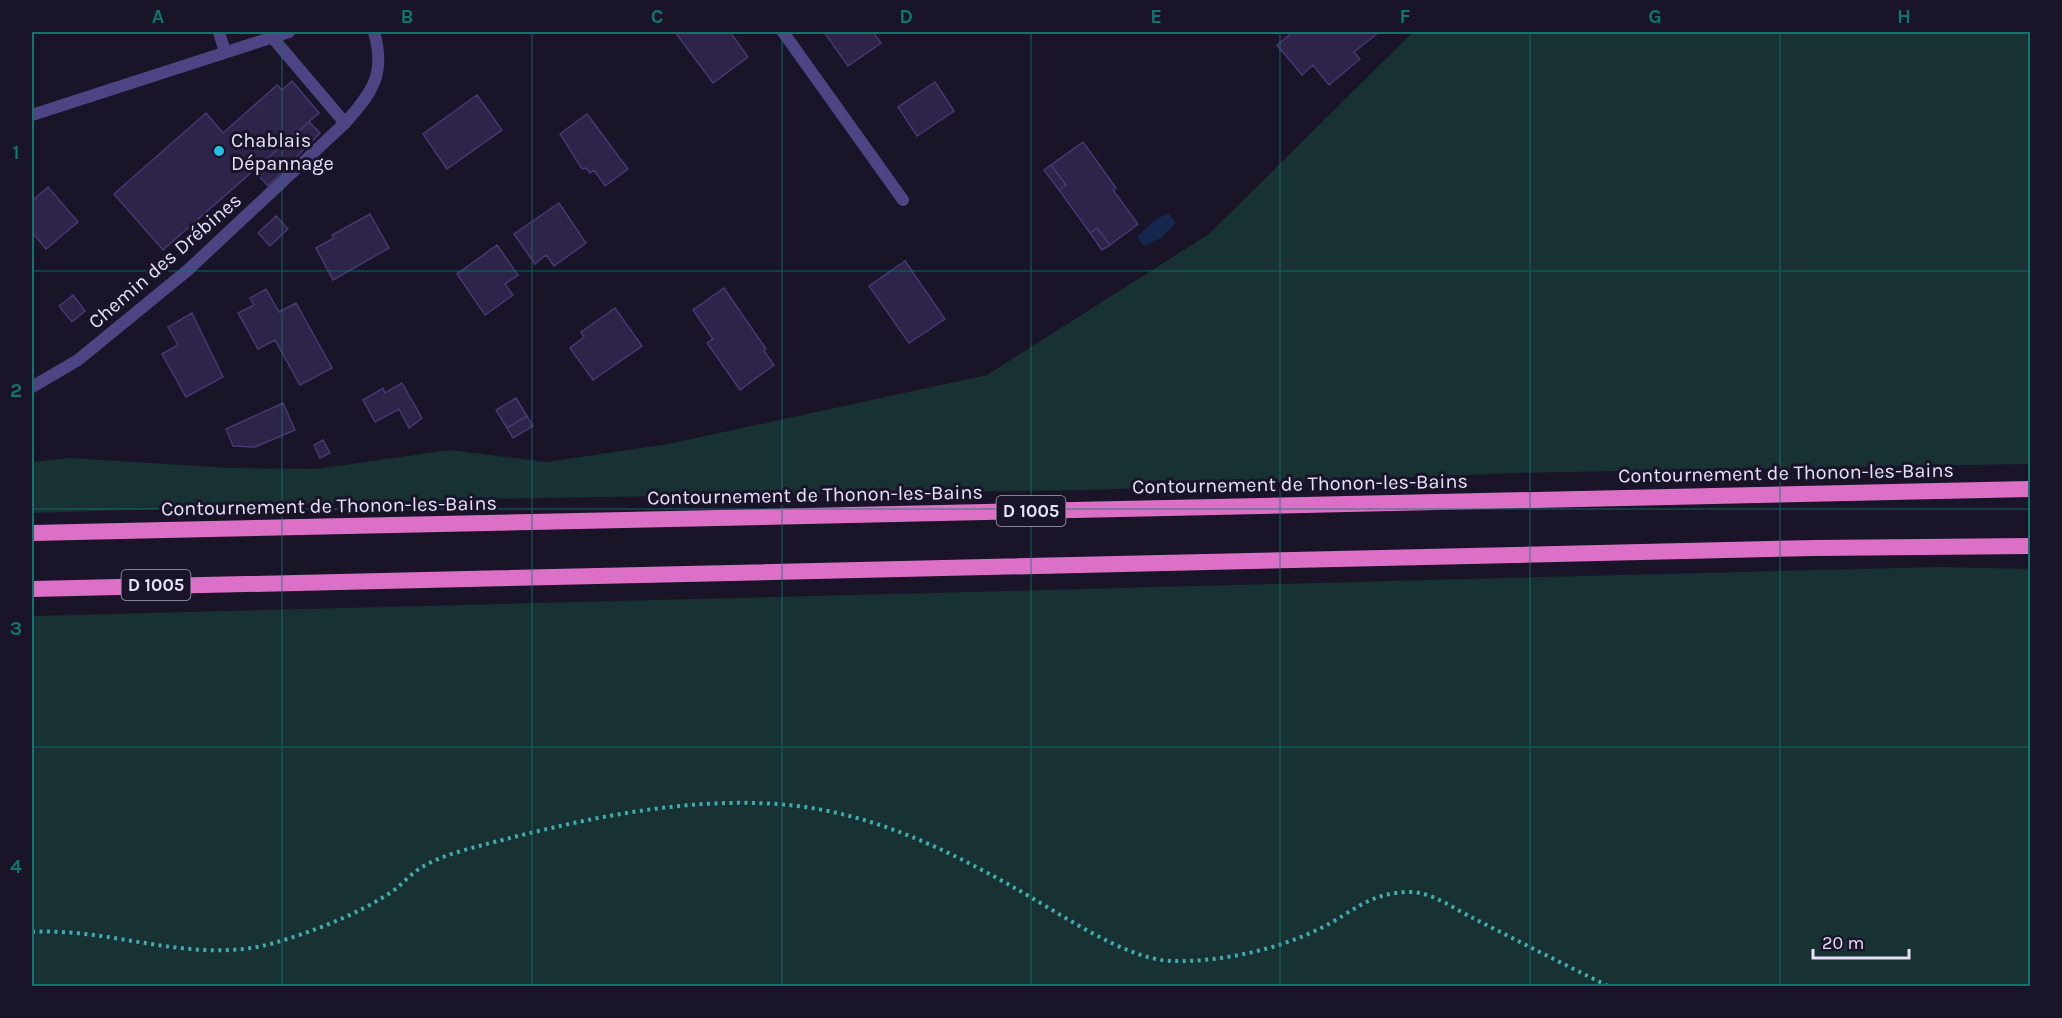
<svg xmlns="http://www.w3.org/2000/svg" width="2062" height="1018" viewBox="0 0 2062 1018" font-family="Karla,sans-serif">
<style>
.green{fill:#183133}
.water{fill:#16264c}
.building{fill:#2e2348;stroke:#483871;stroke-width:1.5}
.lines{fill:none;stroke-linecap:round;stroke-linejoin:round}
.path{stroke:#40acaf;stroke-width:4;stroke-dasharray:3 4.5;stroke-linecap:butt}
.service{stroke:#4d4583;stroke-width:12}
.minor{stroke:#4d4583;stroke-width:12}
.trunk{stroke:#dc70c6;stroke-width:16}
.grid{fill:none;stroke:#0f766e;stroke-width:1.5;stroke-opacity:0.55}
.poi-dot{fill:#24bfe4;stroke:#1a1429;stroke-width:2}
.labels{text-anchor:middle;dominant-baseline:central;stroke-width:6;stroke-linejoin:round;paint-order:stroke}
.shield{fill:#1a1429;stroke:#a9a3bc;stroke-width:1.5}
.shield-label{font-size:18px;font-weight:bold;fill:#e6e0fb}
.poi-label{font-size:20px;fill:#e6e0fb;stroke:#1a1429;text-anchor:start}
.street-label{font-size:20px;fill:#e6e0fb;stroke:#1a1429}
.neatline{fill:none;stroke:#0f766e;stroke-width:2}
.grid-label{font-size:20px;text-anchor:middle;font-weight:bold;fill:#0f766e}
</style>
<rect width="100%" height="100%" fill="#1a1429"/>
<!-- green -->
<path class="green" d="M 1413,32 L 2030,32 L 2030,464 L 1514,473 L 1091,490 L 477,499 L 32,513 L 32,462 L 70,458 L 230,468 L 316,469 L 450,450 L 547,462 L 668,444 L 987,375 L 1209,234 Z
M 1937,567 L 2030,569 L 2030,986 L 32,986 L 32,616 Z"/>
<!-- water -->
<path class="water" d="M 1169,214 L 1176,223 L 1161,238 L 1144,246 L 1137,237 L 1157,218 Z"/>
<!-- building -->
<path class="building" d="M 675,32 L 730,32 L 748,57 L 713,83 Z
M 824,32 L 873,32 L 881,43 L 848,66 Z
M 1293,32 L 1379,32 L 1354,52 L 1360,59 L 1329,85 L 1313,65 L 1302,75 L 1277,45 Z
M 292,81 L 319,113 L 163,250 L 114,194 L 206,113 L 223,133 L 277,85 L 282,90 Z
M 935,82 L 954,111 L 917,136 L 898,107 Z
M 477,95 L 502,130 L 447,169 L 423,134 Z
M 587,114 L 628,169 L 605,186 L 594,170 L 590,173 L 586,168 L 582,169 L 560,134 Z
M 309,122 L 320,133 L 268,186 L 254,170 Z
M 1083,142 L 1116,188 L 1113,190 L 1138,224 L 1110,245 L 1097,228 L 1090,233 L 1059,190 L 1066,185 L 1051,165 Z
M 1051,165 L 1066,185 L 1059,190 L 1044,170 Z
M 48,187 L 78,222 L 46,249 L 32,232 L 32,201 Z
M 559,203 L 586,243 L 554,266 L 546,255 L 535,264 L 514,234 Z
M 370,214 L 389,248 L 333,280 L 316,248 L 334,238 L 332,235 Z
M 276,216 L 288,229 L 270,246 L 258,233 Z
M 1097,228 L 1110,245 L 1102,250 L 1090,233 Z
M 497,245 L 518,275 L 505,284 L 513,295 L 485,315 L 457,274 Z
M 905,261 L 945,319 L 909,343 L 869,286 Z
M 724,288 L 766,349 L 764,351 L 774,365 L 740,390 L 707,343 L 713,339 L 693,310 Z
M 266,289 L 279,312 L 296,303 L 332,368 L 300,385 L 275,340 L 258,349 L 238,313 L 254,305 L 250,298 Z
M 73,295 L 85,311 L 72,322 L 59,306 Z
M 615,308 L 642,346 L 593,380 L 570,348 L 584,337 L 581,332 Z
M 192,313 L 223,377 L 186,397 L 162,354 L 178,345 L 168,327 Z
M 402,383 L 422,418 L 409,428 L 399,409 L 375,422 L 363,400 L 383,388 L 385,393 Z
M 516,398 L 527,416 L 507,428 L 496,410 Z
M 283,403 L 295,430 L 255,447 L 233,446 L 226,429 Z
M 527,416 L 533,426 L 513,438 L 507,428 Z
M 323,440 L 330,453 L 320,458 L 314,445 Z"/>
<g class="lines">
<!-- path -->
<path class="path" d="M 32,932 C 112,927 193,966 274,943 C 312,932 356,915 390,893 C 401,886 410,874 422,867 C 445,853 484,845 510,838 C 597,816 687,798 777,804 C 863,810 939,845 1013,887 C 1055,910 1125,960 1172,961 C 1221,962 1276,950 1319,929 C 1354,912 1369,892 1411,892 C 1431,892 1455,909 1473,918 C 1518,941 1563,964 1608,986
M 1822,986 L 1846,986"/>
<!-- service -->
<path class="service" d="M 219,32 L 225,52
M 783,32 L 903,200
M 272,37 L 345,123"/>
<!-- minor -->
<path class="minor" d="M 32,115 L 289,32
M 32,387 L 78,360 L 188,270 L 345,123 C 373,92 386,73 374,32"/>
<!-- trunk -->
<path class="trunk" d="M 32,533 L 2030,489
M 32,589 L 1815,548 L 2030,546"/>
</g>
<!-- grid -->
<path class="grid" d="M 282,32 L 282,986M 532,32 L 532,986M 782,32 L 782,986M 1031,32 L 1031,986M 1280,32 L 1280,986M 1530,32 L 1530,986M 1780,32 L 1780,986M 32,271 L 2030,271M 32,509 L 2030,509M 32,747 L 2030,747"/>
<!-- markers -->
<circle class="poi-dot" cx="219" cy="151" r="6"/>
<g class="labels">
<!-- shield labels -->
<g class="shield">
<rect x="996.5" y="496" width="69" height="30" rx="4.5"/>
<rect x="121.5" y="570" width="69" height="30" rx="4.5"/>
</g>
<g class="shield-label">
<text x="1031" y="511">D 1005</text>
<text x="156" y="585">D 1005</text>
</g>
<!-- poi labels -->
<g class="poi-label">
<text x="231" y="140">Chablais<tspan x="231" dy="23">Dépannage</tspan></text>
</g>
<!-- street labels -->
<g class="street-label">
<text transform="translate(165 261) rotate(-41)">Chemin des Drébines</text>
<text transform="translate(1786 473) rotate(-1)">Contournement de Thonon-les-Bains</text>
<text transform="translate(1300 484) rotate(-1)">Contournement de Thonon-les-Bains</text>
<text transform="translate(815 495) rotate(-1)">Contournement de Thonon-les-Bains</text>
<text transform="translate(329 506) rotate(-1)">Contournement de Thonon-les-Bains</text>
</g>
</g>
<!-- border -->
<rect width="2062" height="1018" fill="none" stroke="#1a1429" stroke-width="66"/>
<!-- scale -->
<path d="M1813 949v9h96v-9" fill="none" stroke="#e6e0fb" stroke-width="3"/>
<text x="1822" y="949" font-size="18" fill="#e6e0fb" stroke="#1a1429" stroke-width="4.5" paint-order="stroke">20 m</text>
<rect x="33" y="33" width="1996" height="952" class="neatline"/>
<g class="grid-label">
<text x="158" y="23">A</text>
<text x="407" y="23">B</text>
<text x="657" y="23">C</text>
<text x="906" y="23">D</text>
<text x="1156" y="23">E</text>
<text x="1405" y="23">F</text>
<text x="1655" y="23">G</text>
<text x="1904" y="23">H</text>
<text x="16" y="159">1</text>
<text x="16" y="397">2</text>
<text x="16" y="635">3</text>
<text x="16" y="873">4</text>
</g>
</svg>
